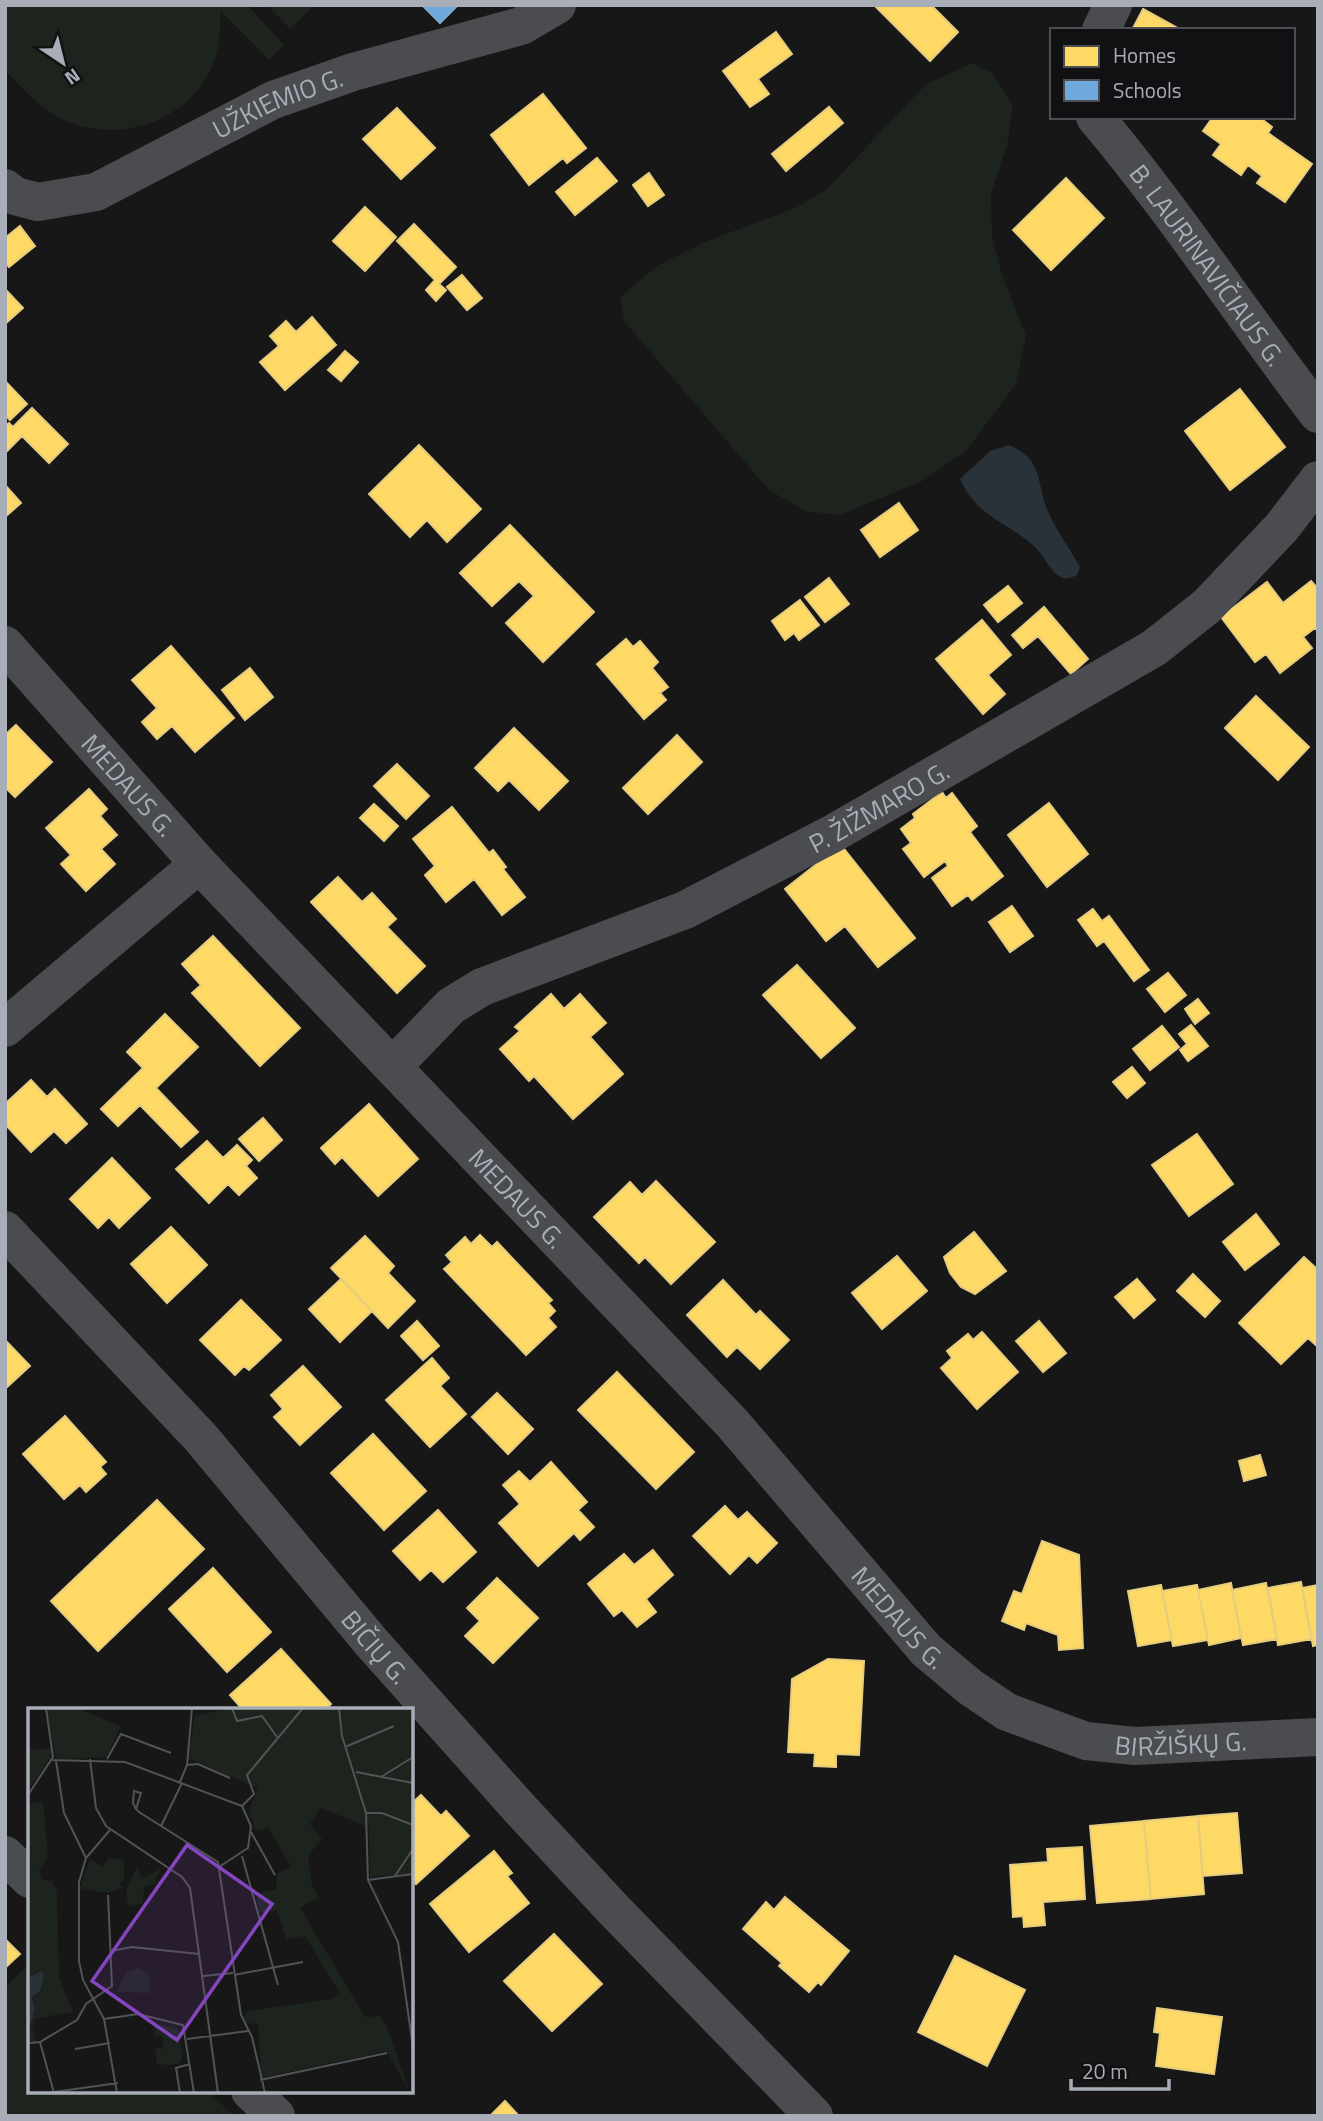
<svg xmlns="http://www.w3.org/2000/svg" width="1323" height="2121" viewBox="0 0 1323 2121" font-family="'Titillium Web',sans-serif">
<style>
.green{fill:#1d241e}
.water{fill:#2a3239}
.homes{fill:#ffd966;stroke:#e5cc7f;stroke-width:2}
.schools{fill:#6fa8dc;stroke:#80aad1;stroke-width:2}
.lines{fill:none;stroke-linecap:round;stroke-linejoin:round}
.minor{stroke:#4b4c50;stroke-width:38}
.labels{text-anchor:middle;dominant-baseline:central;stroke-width:7;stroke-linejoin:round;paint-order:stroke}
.street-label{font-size:26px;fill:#a8adb8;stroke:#111113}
.inset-road{fill:none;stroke:#515357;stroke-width:2}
.view{fill:#8446be;fill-opacity:0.15;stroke:#8446be;stroke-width:3.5}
.inset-edge{fill:none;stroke:#a8adb8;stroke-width:3.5}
</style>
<rect width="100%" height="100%" fill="#171717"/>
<!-- green -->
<path class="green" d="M 5,5 L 247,5 L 284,45 L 269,60 L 220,10 C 221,28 220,45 214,62 C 192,121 120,144 66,121 C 41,110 23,89 5,70 Z
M 267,5 L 314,5 L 290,29 Z
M 973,63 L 993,74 L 1013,106 L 1007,145 L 991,194 L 992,237 L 1003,278 L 1026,336 L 1016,384 L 966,451 L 922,481 L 840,515 L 805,511 L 769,490 L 624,321 L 620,297 L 657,266 L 702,243 L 795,208 L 827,189 L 926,84 Z
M 30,1963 L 30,2091 L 208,2091 L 234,2116 L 5,2116 L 5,1988 Z"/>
<!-- water -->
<path class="water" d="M 1009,445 C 1046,461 1035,484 1049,514 C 1058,533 1070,549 1080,567 L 1077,575 C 1071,578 1067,580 1061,577 C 1050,572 1045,557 1036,548 C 1008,521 978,519 960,479 L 990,451 Z"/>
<!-- homes -->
<path class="homes" d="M 874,5 L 931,5 L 958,32 L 930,61 Z
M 1143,9 L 1181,30 L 1132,30 Z
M 776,32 L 792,54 L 758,79 L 769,94 L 750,107 L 723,71 Z
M 543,94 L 586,148 L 567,163 L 563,158 L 529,185 L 491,135 Z
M 829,107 L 843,123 L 786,171 L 772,154 Z
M 397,108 L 435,148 L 401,179 L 363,139 Z
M 1213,117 L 1259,117 L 1272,127 L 1268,133 L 1312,164 L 1285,202 L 1257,183 L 1262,176 L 1248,165 L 1241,175 L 1213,155 L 1221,144 L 1203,131 Z
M 597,158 L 617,181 L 575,215 L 556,192 Z
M 649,173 L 664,195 L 648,206 L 633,185 Z
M 1066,178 L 1104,218 L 1051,270 L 1013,230 Z
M 365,207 L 396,237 L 365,271 L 333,241 Z
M 414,224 L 456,267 L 439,284 L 446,290 L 436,301 L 426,290 L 435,280 L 397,241 Z
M 20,226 L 35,246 L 9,267 L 5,262 L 5,238 Z
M 462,275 L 482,298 L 467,310 L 447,287 Z
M 5,289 L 23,308 L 5,324 Z
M 312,317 L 336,345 L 285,390 L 260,362 L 279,346 L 270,336 L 286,321 L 296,332 Z
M 345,351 L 358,362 L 341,381 L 328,370 Z
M 5,381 L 27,404 L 10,420 L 5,415 Z
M 1240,389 L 1285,447 L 1230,490 L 1185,431 Z
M 32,408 L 68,444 L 49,463 L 22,436 L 5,453 L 5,426 L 9,423 L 13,427 Z
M 419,445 L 481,509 L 447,542 L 427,520 L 410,537 L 369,494 Z
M 5,485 L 21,503 L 5,517 Z
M 899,503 L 918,530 L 880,557 L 861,530 Z
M 510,525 L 594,612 L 543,662 L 506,623 L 534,596 L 519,581 L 492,606 L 460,573 Z
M 829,578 L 849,604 L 825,622 L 805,597 Z
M 1311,581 L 1318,589 L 1318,631 L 1315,628 L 1303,637 L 1312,648 L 1280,673 L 1266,654 L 1255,662 L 1221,617 L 1267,582 L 1283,603 Z
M 1008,586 L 1022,603 L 998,622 L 984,605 Z
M 800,600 L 819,625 L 799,640 L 794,633 L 785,640 L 772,621 Z
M 1044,607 L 1088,659 L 1071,674 L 1038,636 L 1023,648 L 1012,635 Z
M 982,620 L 1011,655 L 988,675 L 1005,694 L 983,714 L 936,659 Z
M 626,639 L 633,647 L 640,641 L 658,662 L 652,668 L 668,687 L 660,693 L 666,700 L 644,719 L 597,664 Z
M 171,646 L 234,718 L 195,752 L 172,726 L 157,739 L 142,722 L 157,708 L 132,680 Z
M 250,668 L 273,697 L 245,720 L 222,690 Z
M 1256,696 L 1309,747 L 1278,780 L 1225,728 Z
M 16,725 L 52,762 L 15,797 L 5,787 L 5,735 Z
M 514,728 L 568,781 L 539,810 L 509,780 L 498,791 L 475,768 Z
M 677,735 L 702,762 L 648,814 L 623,788 Z
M 397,764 L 429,796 L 406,819 L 374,786 Z
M 89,789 L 107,809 L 100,816 L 117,835 L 101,849 L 115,864 L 86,891 L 61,864 L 71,855 L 46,828 Z
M 942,792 L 946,798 L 952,793 L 977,826 L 970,832 L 1003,876 L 972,900 L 968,895 L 952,906 L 932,878 L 948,866 L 945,861 L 924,877 L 903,849 L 911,843 L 901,829 L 915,818 L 913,814 Z
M 1049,803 L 1088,854 L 1047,887 L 1008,835 Z
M 374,804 L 398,826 L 384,841 L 360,818 Z
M 452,807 L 489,853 L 493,850 L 506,867 L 503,869 L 525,897 L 502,915 L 474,879 L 446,902 L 425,875 L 435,866 L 413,839 Z
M 841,845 L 915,938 L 878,967 L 845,926 L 826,941 L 785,889 Z
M 338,877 L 362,902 L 372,893 L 396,919 L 387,927 L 425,966 L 397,993 L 311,902 Z
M 1012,906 L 1033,936 L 1010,952 L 989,922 Z
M 1093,909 L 1102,921 L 1109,916 L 1149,970 L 1134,981 L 1104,941 L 1097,946 L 1078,920 Z
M 213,936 L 300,1028 L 260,1066 L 192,993 L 201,985 L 182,964 Z
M 797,965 L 855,1028 L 821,1058 L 763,995 Z
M 1168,973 L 1186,995 L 1165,1012 L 1147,989 Z
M 551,994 L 564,1009 L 580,994 L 606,1023 L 590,1037 L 623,1074 L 573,1119 L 534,1076 L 529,1081 L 500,1049 L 520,1031 L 515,1027 Z
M 1198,999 L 1209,1013 L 1195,1024 L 1185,1009 Z
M 165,1014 L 198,1047 L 156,1088 L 198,1132 L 181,1147 L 140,1105 L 118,1126 L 101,1109 L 143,1068 L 127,1052 Z
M 1191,1025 L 1208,1046 L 1188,1061 L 1180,1050 L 1187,1044 L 1179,1034 Z
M 1162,1026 L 1179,1047 L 1150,1070 L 1133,1049 Z
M 1132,1067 L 1145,1083 L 1127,1098 L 1113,1082 Z
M 31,1080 L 47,1097 L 55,1089 L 87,1124 L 66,1143 L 54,1131 L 31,1152 L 5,1124 L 5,1104 Z
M 369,1104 L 418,1159 L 378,1196 L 342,1157 L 335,1164 L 321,1148 Z
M 263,1118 L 282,1140 L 259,1161 L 239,1139 Z
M 1197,1134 L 1233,1184 L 1189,1216 L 1152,1165 Z
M 207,1141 L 223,1158 L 237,1145 L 252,1160 L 246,1166 L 257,1178 L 239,1195 L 228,1184 L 209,1203 L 176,1169 Z
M 112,1158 L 150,1198 L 119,1228 L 109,1217 L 98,1228 L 70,1199 Z
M 656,1181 L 715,1242 L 671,1284 L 645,1257 L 639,1263 L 594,1217 L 630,1182 L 642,1195 Z
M 1256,1214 L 1279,1244 L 1245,1270 L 1223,1242 Z
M 171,1227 L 207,1265 L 167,1303 L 131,1264 Z
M 974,1232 L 1006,1271 L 975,1294 L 961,1287 L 950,1273 L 944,1257 Z
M 480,1235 L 492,1247 L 497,1242 L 552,1300 L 548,1303 L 555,1311 L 548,1318 L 556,1327 L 526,1355 L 444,1269 L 452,1262 L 446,1255 L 465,1237 L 471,1244 Z
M 365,1236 L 394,1266 L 388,1273 L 415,1301 L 388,1328 L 331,1268 Z
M 897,1256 L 927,1291 L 882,1329 L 852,1293 Z
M 1304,1257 L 1318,1270 L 1318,1347 L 1308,1338 L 1281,1364 L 1239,1323 Z
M 1193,1274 L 1220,1301 L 1205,1317 L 1177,1291 Z
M 341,1279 L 372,1311 L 340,1342 L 309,1309 Z
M 1137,1279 L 1155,1300 L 1134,1318 L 1115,1297 Z
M 723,1280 L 756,1315 L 760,1311 L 789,1340 L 760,1369 L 737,1347 L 727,1357 L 687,1315 Z
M 241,1300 L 281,1340 L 249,1370 L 244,1366 L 235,1375 L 200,1340 Z
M 417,1321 L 439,1346 L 423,1360 L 401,1336 Z
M 1039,1321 L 1066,1353 L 1043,1372 L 1016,1341 Z
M 982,1332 L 1018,1372 L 977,1409 L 941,1368 L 952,1358 L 947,1351 L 968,1334 L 973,1340 Z
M 6,1341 L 30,1366 L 5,1389 L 5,1342 Z
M 432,1358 L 449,1378 L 440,1386 L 466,1414 L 430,1447 L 386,1400 Z
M 303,1366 L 341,1407 L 300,1445 L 274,1417 L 283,1409 L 271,1395 Z
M 617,1372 L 694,1452 L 656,1489 L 578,1410 Z
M 497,1393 L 533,1429 L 508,1454 L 472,1417 Z
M 65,1416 L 106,1462 L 100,1467 L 106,1474 L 86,1492 L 80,1485 L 64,1499 L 23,1454 Z
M 373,1434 L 426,1491 L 384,1530 L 331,1473 Z
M 1260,1455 L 1266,1475 L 1244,1481 L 1239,1461 Z
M 551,1462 L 587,1502 L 578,1510 L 594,1527 L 580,1540 L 574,1533 L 538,1566 L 499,1523 L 520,1504 L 503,1485 L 519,1471 L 530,1482 Z
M 157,1500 L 204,1549 L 98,1651 L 51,1601 Z
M 725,1506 L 738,1520 L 747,1512 L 777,1543 L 757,1563 L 749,1555 L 730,1574 L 693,1536 Z
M 438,1510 L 476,1552 L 443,1582 L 431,1570 L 420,1580 L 393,1551 Z
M 1042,1541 L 1079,1555 L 1083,1648 L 1059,1650 L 1058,1635 L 1026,1623 L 1024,1630 L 1002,1621 L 1014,1591 L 1022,1594 Z
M 653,1550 L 673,1575 L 646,1599 L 656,1612 L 637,1627 L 622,1610 L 614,1616 L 588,1584 L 624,1554 L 634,1565 Z
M 213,1568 L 271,1632 L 227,1672 L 169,1609 Z
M 497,1578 L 538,1618 L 493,1663 L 465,1636 L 480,1621 L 467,1608 Z
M 1301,1582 L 1312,1639 L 1278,1645 L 1268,1588 Z
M 1231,1583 L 1241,1638 L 1209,1645 L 1198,1590 Z
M 1266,1583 L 1277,1639 L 1243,1645 L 1232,1590 Z
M 1161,1585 L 1172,1640 L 1138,1646 L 1128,1591 Z
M 1197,1585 L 1208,1640 L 1173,1646 L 1162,1591 Z
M 1318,1585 L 1318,1645 L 1313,1646 L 1302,1588 Z
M 281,1649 L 331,1704 L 325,1710 L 243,1710 L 230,1695 Z
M 828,1659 L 864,1661 L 859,1755 L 836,1754 L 836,1767 L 814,1766 L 815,1753 L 788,1752 L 792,1679 Z
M 421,1795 L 441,1816 L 446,1811 L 469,1836 L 416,1884 L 411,1879 L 411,1804 Z
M 1237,1813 L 1242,1873 L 1203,1876 L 1198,1816 Z
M 1198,1816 L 1204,1894 L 1151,1899 L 1144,1821 Z
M 1144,1821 L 1151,1899 L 1097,1903 L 1090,1826 Z
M 1082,1847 L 1085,1899 L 1043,1902 L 1045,1925 L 1024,1927 L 1023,1916 L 1013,1917 L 1010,1865 L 1048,1862 L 1047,1849 Z
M 494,1851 L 512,1873 L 507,1876 L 529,1903 L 469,1952 L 430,1904 Z
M 785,1897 L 849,1951 L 821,1985 L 818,1982 L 809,1992 L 779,1966 L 782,1963 L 743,1929 L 766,1902 L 774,1910 Z
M 554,1934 L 602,1984 L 552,2031 L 504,1981 Z
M 5,1939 L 20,1954 L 5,1968 Z
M 955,1956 L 1025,1990 L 987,2066 L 918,2032 Z
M 1157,2008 L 1222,2017 L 1214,2074 L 1156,2066 L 1160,2033 L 1154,2032 Z
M 505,2101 L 519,2116 L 490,2116 Z"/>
<!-- schools -->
<path class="schools" d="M 422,5 L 458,5 L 440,23 Z"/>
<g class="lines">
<!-- minor -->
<g class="minor">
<path d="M 1101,30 L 1113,5"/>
<path id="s1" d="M 1095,117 C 1175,212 1242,315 1318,414"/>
<path id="s2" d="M 5,188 L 15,196 L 38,202 L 96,192 L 273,100 L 353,72 L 521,26 L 557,5"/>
<path id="s3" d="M 5,645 L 199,864 L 732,1423 L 926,1650 L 970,1687 L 1007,1712 L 1086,1741 L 1135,1746 L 1318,1737"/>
<path d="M 5,1028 L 199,864"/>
<path id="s4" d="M 394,1065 L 451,1006 L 482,987 L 685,910 L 832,834 L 1154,648 L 1207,606 L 1282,527 L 1318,480"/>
<path id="s5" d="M 5,1230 L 201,1438 L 372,1643 L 521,1810 L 613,1909 L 814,2116"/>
<path d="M 5,1855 L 30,1879"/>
<path d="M 250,2091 L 276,2116"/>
</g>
</g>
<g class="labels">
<!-- street labels -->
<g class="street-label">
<text stroke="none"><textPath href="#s2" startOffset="298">UŽKIEMIO G.</textPath></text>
<text stroke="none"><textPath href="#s1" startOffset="186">B. LAURINAVIČIAUS G.</textPath></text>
<text stroke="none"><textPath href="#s3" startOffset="187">MEDAUS G.</textPath></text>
<text stroke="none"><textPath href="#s4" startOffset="555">P. ŽIŽMARO G.</textPath></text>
<text stroke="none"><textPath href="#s3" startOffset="754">MEDAUS G.</textPath></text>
<text stroke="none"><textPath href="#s3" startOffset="1321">MEDAUS G.</textPath></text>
<text stroke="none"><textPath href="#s5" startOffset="558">BIČIŲ G.</textPath></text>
<text stroke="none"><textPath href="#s3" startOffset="1645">BIRŽIŠKŲ G.</textPath></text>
</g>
</g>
<!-- overview -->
<g transform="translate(28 1708)">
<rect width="385" height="385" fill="#171717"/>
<path d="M 19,0 L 48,0 L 93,18 L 78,49 L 28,51 ZM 203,0 L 385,0 L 385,165 L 342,169 L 341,119 L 292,100 L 282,116 L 294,131 L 280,148 L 284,178 L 291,189 L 272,200 L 337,309 L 352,308 L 359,319 L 381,382 L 359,343 L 233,370 L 230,315 L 218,316 L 214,309 L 221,303 L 304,291 L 312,286 L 277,228 L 258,231 L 249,202 L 232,205 L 228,185 L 248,182 L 249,166 L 263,158 L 240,120 L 228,123 L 221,102 L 230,80 L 160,50 L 167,8 ZM 23,40 L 23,48 L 4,78 L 0,75 L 0,42 ZM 15,93 L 20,149 L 11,161 L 14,172 L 24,173 L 29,183 L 31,269 L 45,304 L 9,310 L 4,318 L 8,333 L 0,333 L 7,302 L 4,289 L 12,283 L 16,267 L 11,263 L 0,270 L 0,96 ZM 62,150 L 74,159 L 81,150 L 96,152 L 96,172 L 91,175 L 95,180 L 79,185 L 52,180 ZM 109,160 L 114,170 L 134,161 L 127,172 L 130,175 L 116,179 L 115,196 L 100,197 L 98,181 ZM 111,260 L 121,266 L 122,285 L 89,284 L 98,264 ZM 133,316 L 150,321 L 155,348 L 151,356 L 129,357 L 127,341 L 135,340 L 137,351 L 134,328 L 127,329 L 126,318 L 131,317 L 133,325 Z" fill="#1d241e"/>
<path d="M 13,263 L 16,267 L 12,283 L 4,289 L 7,302 L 0,326 L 0,270 Z" fill="#2a3239"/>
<path class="inset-road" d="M 204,0 L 209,13 L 234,8 L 249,29M 311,0 L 314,28 L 338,105 L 340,172 L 370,234 L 385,339M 317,39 L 366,18M 62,51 L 68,100 L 78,118 L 154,169 L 162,180 L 190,385M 79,51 L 93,26 L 143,45M 24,52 L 97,54 L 214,98 L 223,118 L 220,140 L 191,159M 28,53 L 36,105 L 58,150M 159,57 L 170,56 L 202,70M 328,64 L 385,75M 353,69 L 385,49M 152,74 L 159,57 L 164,0M 0,87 L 25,49 L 18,0M 214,98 L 226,86 L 219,67 L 275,0M 108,101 L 113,85 L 106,83 L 105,95 L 108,101 L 111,104 L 190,154 L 213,307 L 224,329 L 237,385M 338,105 L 354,105 L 385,117M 133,118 L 154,75M 82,122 L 58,150 L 51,174 L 51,253 L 55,272 L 76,311 L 89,385M 223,124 L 247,167M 214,148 L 250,277M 367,168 L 385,141M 340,172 L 385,166M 83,243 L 104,239 L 171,246M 206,267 L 275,254M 175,268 L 205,265M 76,311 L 110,306 L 155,317 L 166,385M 159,331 L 220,323M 12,334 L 26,385M 0,335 L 12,334 L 49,312 L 58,296 L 84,278 L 80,187M 47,341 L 82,335M 232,372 L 359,345M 19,385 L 90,375M 152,385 L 148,360 L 162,356"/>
<path class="view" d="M 159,137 L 244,196 L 149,332 L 64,273 Z"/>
<rect width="385" height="385" class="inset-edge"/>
</g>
<!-- border -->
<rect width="1323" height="2121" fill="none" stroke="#a8adb8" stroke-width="14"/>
<!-- legend -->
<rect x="1050" y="28" width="245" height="91" fill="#111113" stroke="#4d4f55" stroke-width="2"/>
<rect x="1064" y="46" width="35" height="21" fill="#ffd966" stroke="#4d4f55" stroke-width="2"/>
<text x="1113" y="63" font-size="21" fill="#a8adb8">Homes</text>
<rect x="1064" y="80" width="35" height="21" fill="#6fa8dc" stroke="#4d4f55" stroke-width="2"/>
<text x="1113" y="98" font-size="21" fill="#a8adb8">Schools</text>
<!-- north arrow -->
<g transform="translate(63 63) rotate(145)" stroke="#111113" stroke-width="5" paint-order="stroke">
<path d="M0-5L12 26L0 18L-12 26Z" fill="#a8adb8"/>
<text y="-10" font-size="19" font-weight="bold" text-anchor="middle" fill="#a8adb8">N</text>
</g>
<!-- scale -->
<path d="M1071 2079v10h98v-10" fill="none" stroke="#a8adb8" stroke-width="3.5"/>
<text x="1082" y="2079" font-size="21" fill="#a8adb8" stroke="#111113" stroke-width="5" paint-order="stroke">20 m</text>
</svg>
